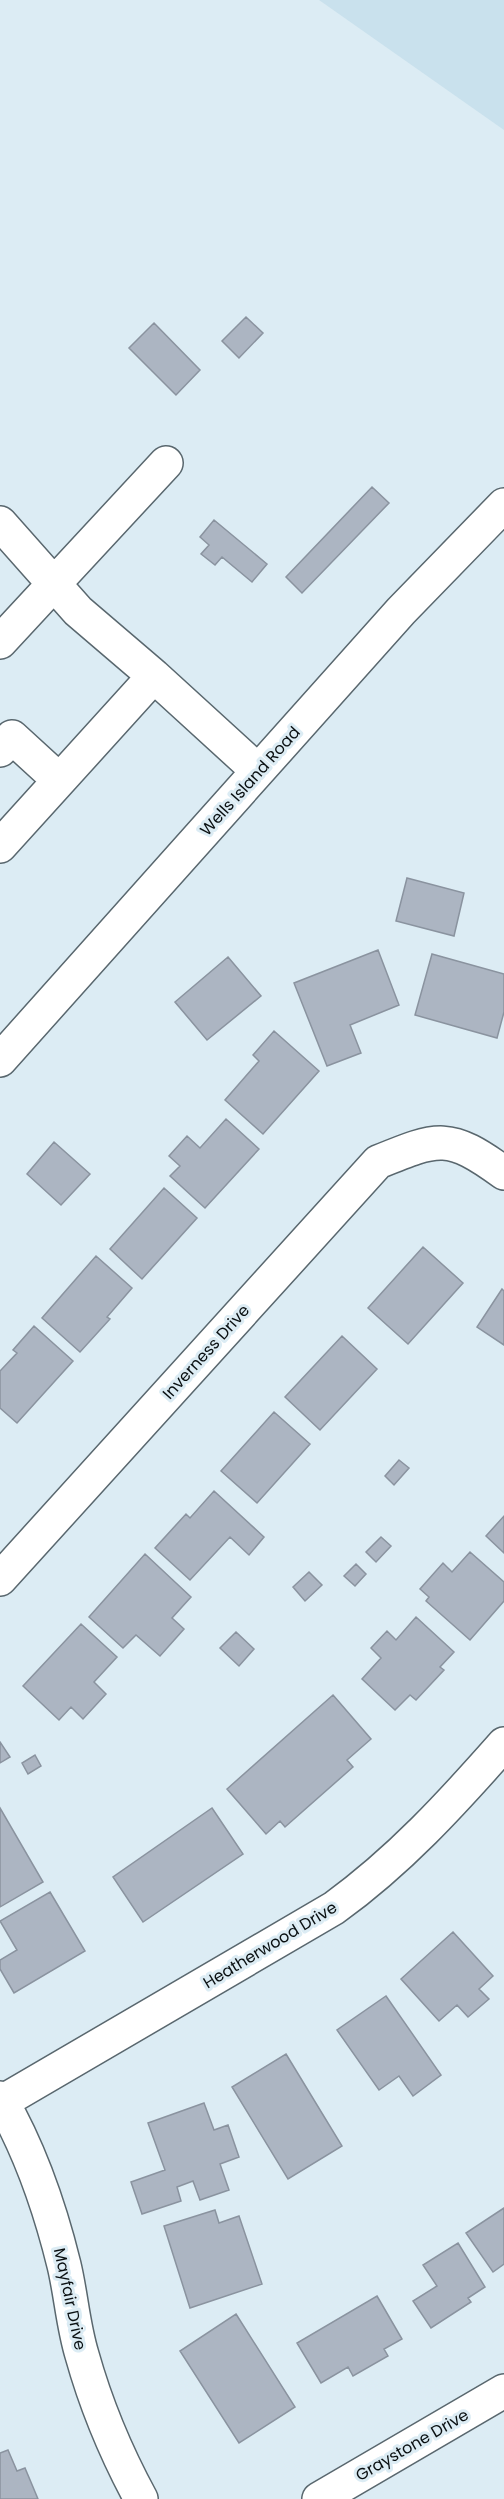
<svg xmlns="http://www.w3.org/2000/svg" width="504" height="2499" viewBox="0 0 504 2499" font-family="Poppins,sans-serif">
<style>
.built{fill:#c9e1ed}
.building{fill:#acb5c2;stroke:#8a939f;stroke-width:1.5}
.lines{fill:none;stroke-linecap:round;stroke-linejoin:round}
.minor-casing{stroke:#59676e;stroke-width:36}
.minor{stroke:#fff;stroke-width:33}
.labels{text-anchor:middle;dominant-baseline:central;stroke-width:6;stroke-linejoin:round;paint-order:stroke}
.street-label{font-size:16px;fill:#090f11;stroke:#dcecf4}
</style>
<rect width="100%" height="100%" fill="#dcecf4"/>
<!-- built -->
<path class="built" d="M 319,0 L 504,0 L 504,130 Z"/>
<!-- building -->
<path class="building" d="M 246,317 L 263,333 L 239,358 L 222,341 Z
M 154,323 L 200,370 L 176,395 L 129,348 Z
M 372,487 L 389,503 L 302,593 L 286,577 Z
M 214,520 L 267,564 L 252,582 L 222,557 L 215,565 L 201,554 L 209,545 L 200,537 Z
M 407,878 L 464,893 L 454,936 L 396,921 Z
M 378,950 L 399,1005 L 350,1025 L 361,1053 L 327,1066 L 294,983 Z
M 432,954 L 504,974 L 504,1012 L 497,1038 L 415,1015 Z
M 228,957 L 261,996 L 207,1040 L 175,1002 Z
M 274,1031 L 319,1071 L 263,1134 L 225,1100 L 259,1061 L 253,1055 Z
M 226,1119 L 259,1149 L 205,1208 L 170,1176 L 180,1166 L 169,1156 L 187,1136 L 200,1148 Z
M 54,1142 L 90,1174 L 61,1205 L 27,1174 Z
M 164,1188 L 197,1218 L 142,1279 L 110,1249 Z
M 423,1247 L 463,1283 L 408,1344 L 368,1308 Z
M 96,1256 L 132,1288 L 107,1317 L 110,1319 L 80,1352 L 42,1318 Z
M 502,1289 L 504,1291 L 504,1345 L 477,1327 Z
M 34,1326 L 73,1361 L 17,1423 L 0,1408 L 0,1371 L 17,1353 L 13,1350 Z
M 342,1336 L 377,1369 L 320,1430 L 285,1397 Z
M 274,1412 L 310,1444 L 257,1503 L 221,1471 Z
M 399,1460 L 409,1468 L 394,1485 L 385,1476 Z
M 214,1491 L 264,1537 L 249,1555 L 230,1537 L 190,1580 L 155,1548 L 186,1514 L 190,1518 Z
M 504,1516 L 504,1553 L 486,1536 Z
M 381,1537 L 391,1546 L 376,1562 L 366,1552 Z
M 470,1552 L 504,1582 L 504,1601 L 470,1640 L 426,1601 L 429,1597 L 420,1589 L 443,1563 L 452,1572 Z
M 145,1554 L 191,1597 L 172,1618 L 184,1629 L 160,1656 L 136,1635 L 123,1648 L 89,1617 Z
M 356,1564 L 366,1574 L 355,1586 L 344,1576 Z
M 309,1572 L 322,1585 L 305,1601 L 293,1587 Z
M 416,1617 L 454,1652 L 440,1667 L 444,1670 L 416,1700 L 410,1695 L 395,1710 L 362,1679 L 381,1658 L 371,1648 L 387,1631 L 396,1640 Z
M 81,1624 L 117,1657 L 94,1682 L 106,1694 L 83,1719 L 71,1707 L 59,1720 L 23,1686 Z
M 236,1632 L 254,1649 L 239,1666 L 220,1648 Z
M 333,1695 L 371,1739 L 347,1760 L 353,1767 L 285,1827 L 280,1821 L 266,1834 L 227,1789 Z
M 0,1742 L 10,1757 L 0,1763 Z
M 35,1755 L 41,1766 L 28,1774 L 22,1763 Z
M 0,1808 L 43,1882 L 0,1907 Z
M 212,1808 L 243,1854 L 143,1922 L 113,1877 Z
M 50,1892 L 85,1951 L 14,1993 L 0,1969 L 0,1960 L 17,1950 L 0,1921 Z
M 453,1932 L 493,1976 L 479,1989 L 489,1999 L 468,2017 L 457,2005 L 439,2021 L 401,1979 Z
M 386,1996 L 441,2075 L 413,2096 L 399,2076 L 379,2090 L 337,2030 Z
M 286,2054 L 342,2146 L 288,2179 L 232,2087 Z
M 204,2103 L 214,2130 L 228,2125 L 239,2157 L 220,2164 L 229,2190 L 200,2200 L 193,2181 L 177,2187 L 181,2201 L 142,2214 L 131,2182 L 165,2170 L 148,2123 Z
M 504,2208 L 504,2264 L 493,2272 L 466,2233 Z
M 215,2210 L 219,2223 L 239,2216 L 262,2284 L 190,2308 L 164,2226 Z
M 458,2243 L 485,2287 L 468,2298 L 471,2302 L 431,2328 L 413,2301 L 437,2286 L 423,2265 Z
M 377,2296 L 402,2339 L 384,2349 L 388,2356 L 353,2376 L 348,2367 L 321,2383 L 297,2343 Z
M 236,2314 L 295,2407 L 239,2443 L 180,2351 Z
M 8,2450 L 17,2471 L 25,2468 L 38,2499 L 0,2499 L 0,2453 Z"/>
<g class="lines">
<!-- minor casing -->
<g class="minor-casing">
<path id="minor" d="M 0,523 L 78,611 L 154,676
M 0,642 L 166,463
M 0,750 L 12,737 L 59,780
M 0,846 L 154,676 L 258,771
M 0,1060 L 401,611 L 504,505
M 0,1579 L 378,1162 C 439,1137 449,1133 504,1173
M 0,2098 C 29,2148 50,2208 64,2265 C 71,2294 73,2326 82,2355 C 96,2405 116,2453 141,2499
M 2,2102 L 334,1908 C 399,1861 451,1804 504,1744
M 319,2499 L 504,2391"/>
</g>
<!-- minor -->
<use href="#minor" class="minor"/>
</g>
<g class="labels">
<!-- street labels -->
<g class="street-label">
<text transform="translate(250 781) rotate(-48)">Wells Island Road</text>
<text transform="translate(206 1352) rotate(-48)">Inverness Drive</text>
<text transform="translate(270 1945) rotate(-31)">Heatherwood Drive</text>
<text transform="translate(70 2299) rotate(78)">Mayfair Drive</text>
<text transform="translate(412 2445) rotate(-30)">Graystone Drive</text>
</g>
</g>
</svg>
